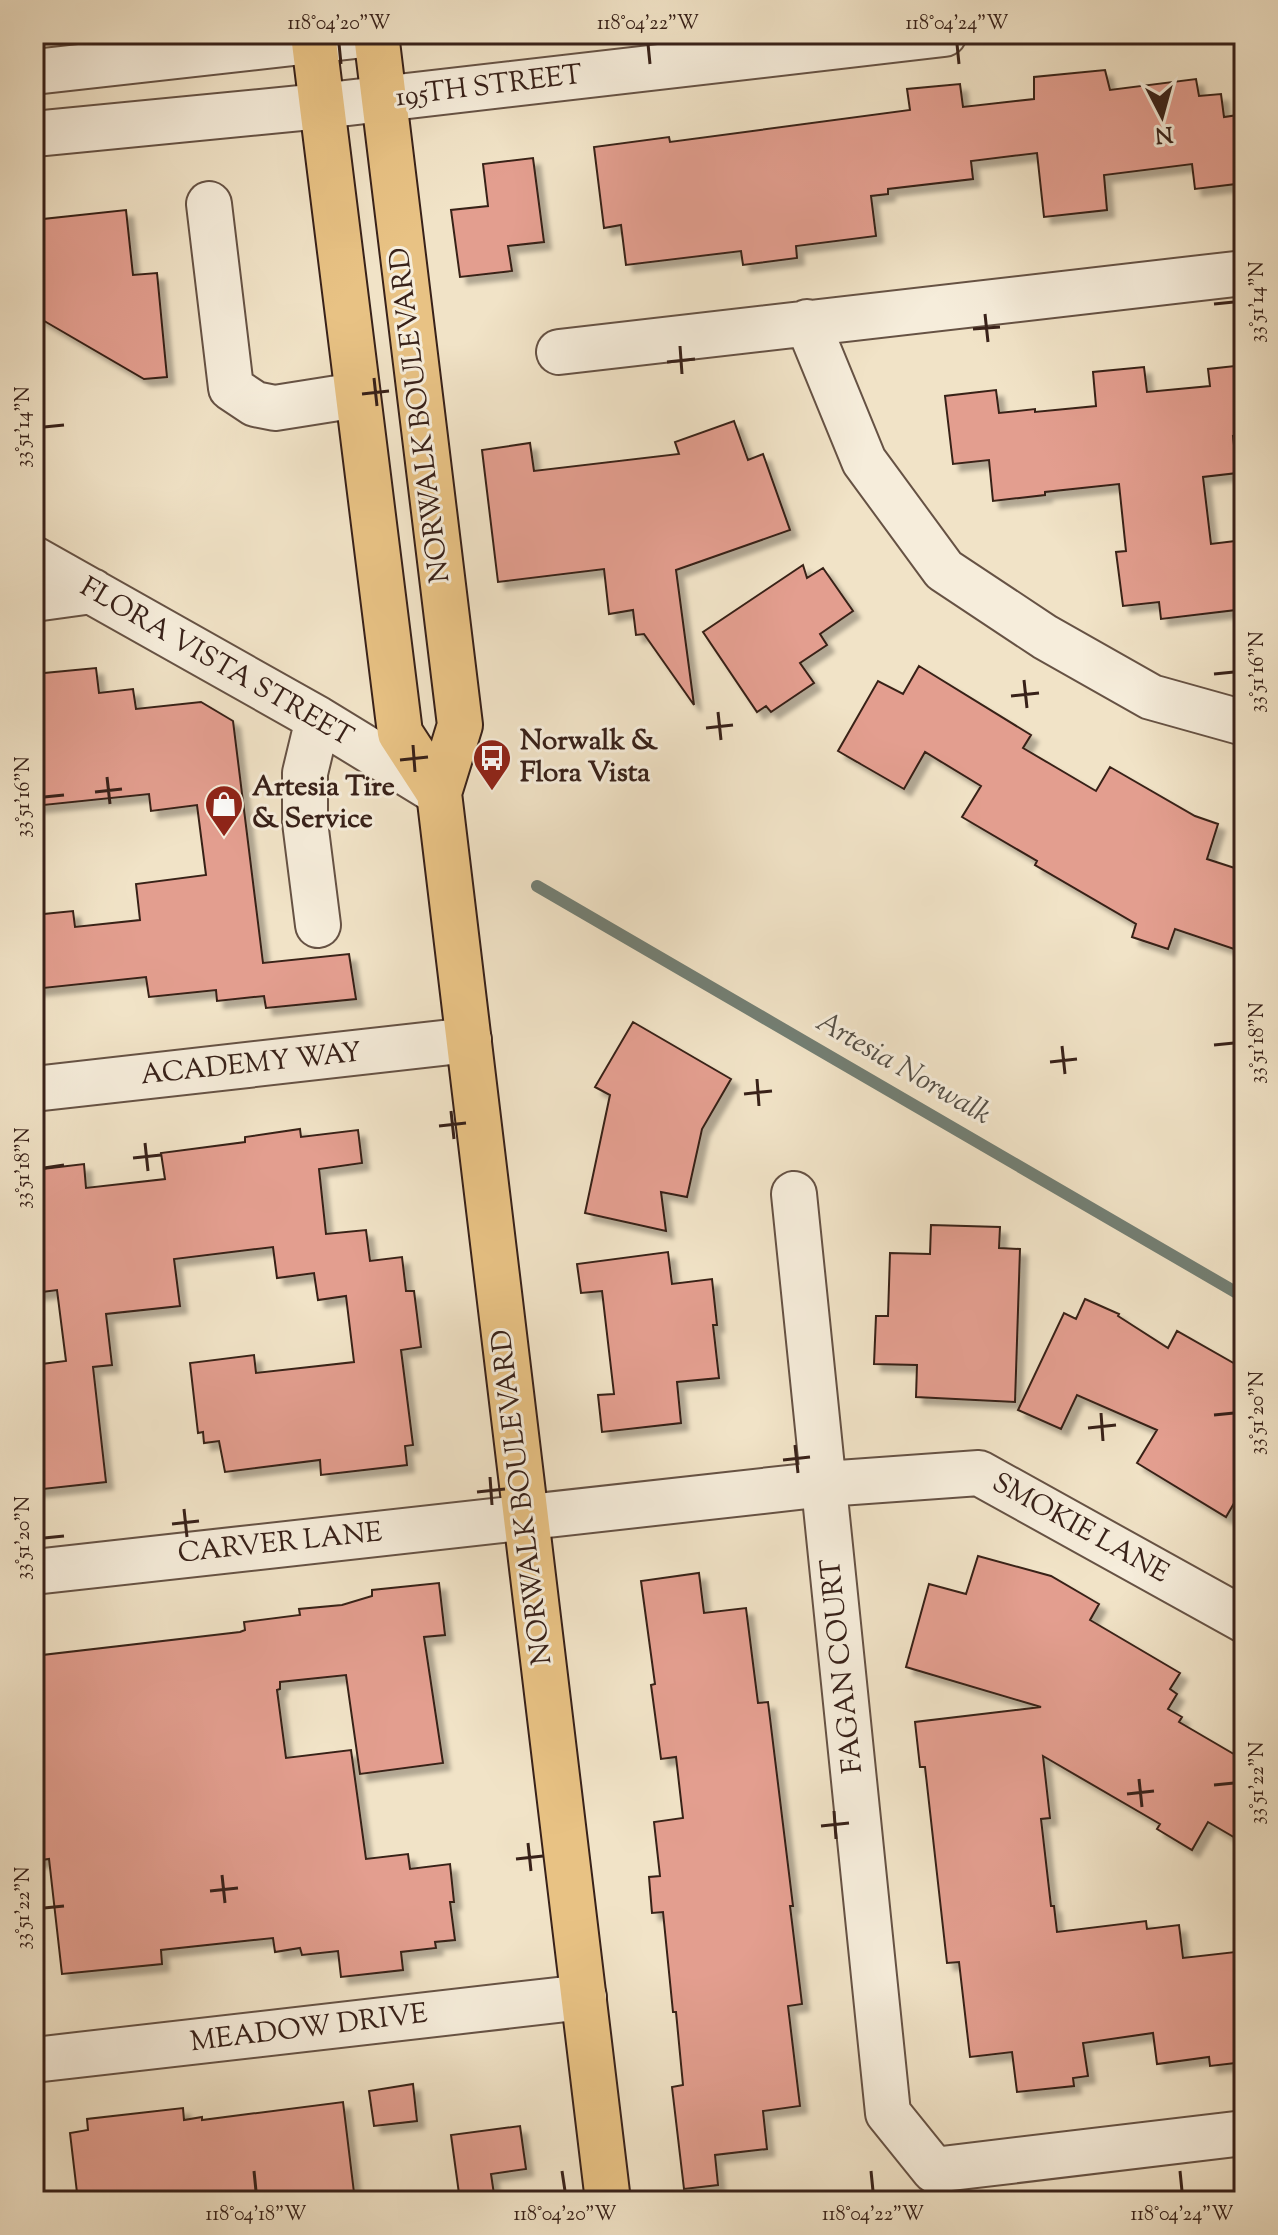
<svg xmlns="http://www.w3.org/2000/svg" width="1278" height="2235" viewBox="0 0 1278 2235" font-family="'Sorts Mill Goudy',serif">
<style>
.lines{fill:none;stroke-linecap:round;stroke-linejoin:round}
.stream{stroke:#737f74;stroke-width:12}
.building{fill:#e39e8f;stroke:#382119;stroke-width:2;filter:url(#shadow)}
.minor-casing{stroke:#665244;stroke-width:48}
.major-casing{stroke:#382119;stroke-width:48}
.minor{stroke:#f6eddb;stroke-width:44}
.major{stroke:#e8c284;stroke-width:44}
.ticks{fill:none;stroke:#382119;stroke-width:3}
.labels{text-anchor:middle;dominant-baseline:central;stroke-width:6;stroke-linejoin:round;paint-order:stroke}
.street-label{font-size:28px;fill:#382119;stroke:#f6eddb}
.poi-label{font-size:28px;font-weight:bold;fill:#382119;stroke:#f6eddb;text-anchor:start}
.water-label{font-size:30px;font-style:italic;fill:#565047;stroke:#f6eddb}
.neatline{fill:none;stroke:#382119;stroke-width:3}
.ticks-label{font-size:20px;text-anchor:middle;fill:#382119}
</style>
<defs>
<filter id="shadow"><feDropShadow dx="7" dy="7" stdDeviation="2" flood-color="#0004"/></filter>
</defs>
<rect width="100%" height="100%" fill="#f1e3c7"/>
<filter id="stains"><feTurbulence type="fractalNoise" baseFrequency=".0025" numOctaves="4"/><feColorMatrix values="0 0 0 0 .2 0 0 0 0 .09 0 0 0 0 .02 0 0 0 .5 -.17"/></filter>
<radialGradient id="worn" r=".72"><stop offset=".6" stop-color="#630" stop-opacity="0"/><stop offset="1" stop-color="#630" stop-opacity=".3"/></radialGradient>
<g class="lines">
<!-- stream -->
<path class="stream" d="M 537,886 L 1244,1297"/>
</g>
<!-- building -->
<path class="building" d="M 1105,70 L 1110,90 L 1196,79 L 1199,96 L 1221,94 L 1224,117 L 1238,115 L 1244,183 L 1195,189 L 1192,164 L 1104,175 L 1107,210 L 1044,217 L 1037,153 L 971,161 L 973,179 L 888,189 L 888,194 L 871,196 L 876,236 L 796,246 L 797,258 L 743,265 L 741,251 L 626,265 L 621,225 L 604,228 L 594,147 L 669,137 L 670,142 L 910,110 L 907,89 L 960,84 L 963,107 L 1034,99 L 1034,77 Z
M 533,158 L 544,242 L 508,246 L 512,271 L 460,277 L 451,210 L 488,206 L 483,164 Z
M 126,210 L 133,275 L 157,273 L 167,377 L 144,379 L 34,315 L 34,220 Z
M 1244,365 L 1244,435 L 1233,436 L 1237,473 L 1203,477 L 1211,544 L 1244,540 L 1244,609 L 1161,619 L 1159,602 L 1123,606 L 1116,552 L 1126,551 L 1119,484 L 1045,492 L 1045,495 L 993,501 L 989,460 L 953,464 L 945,396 L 996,390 L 999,413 L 1035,409 L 1035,412 L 1096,406 L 1093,372 L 1144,367 L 1147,392 L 1210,386 L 1208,369 Z
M 734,421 L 748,460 L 763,454 L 790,530 L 676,570 L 694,705 L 644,634 L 636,635 L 633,610 L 609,614 L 604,569 L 498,582 L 482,450 L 530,443 L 534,471 L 679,454 L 675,442 Z
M 803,565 L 807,578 L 823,568 L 853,611 L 820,634 L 827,645 L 800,663 L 814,683 L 771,712 L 766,706 L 757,712 L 703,632 Z
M 919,666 L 1031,735 L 1023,748 L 1096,791 L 1110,767 L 1195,816 L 1218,824 L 1207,859 L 1244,871 L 1244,928 L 1237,950 L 1175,929 L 1168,949 L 1132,937 L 1136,924 L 1035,865 L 1037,861 L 962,817 L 981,786 L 925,752 L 904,789 L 838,751 L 878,681 L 903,694 Z
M 96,668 L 99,693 L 133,689 L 136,709 L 201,702 L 233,721 L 263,963 L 349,954 L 356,999 L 266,1008 L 264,996 L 217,1001 L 216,990 L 149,997 L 146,977 L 34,989 L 34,915 L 73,911 L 75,927 L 140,920 L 136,884 L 206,875 L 197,805 L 151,811 L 149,794 L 34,806 L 34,674 Z
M 633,1022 L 731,1079 L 702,1129 L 687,1197 L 661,1192 L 666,1231 L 585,1213 L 610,1095 L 595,1087 Z
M 300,1129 L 301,1137 L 358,1130 L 362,1163 L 319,1169 L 326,1234 L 366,1230 L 370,1261 L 402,1257 L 406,1291 L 414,1291 L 421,1347 L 401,1350 L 413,1445 L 405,1446 L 407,1465 L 321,1475 L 320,1460 L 225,1472 L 219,1441 L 204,1443 L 203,1432 L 198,1433 L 190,1363 L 254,1355 L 256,1373 L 354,1362 L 346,1296 L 318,1300 L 314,1273 L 277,1278 L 273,1247 L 174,1259 L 180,1306 L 106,1314 L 112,1365 L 93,1367 L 106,1482 L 34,1490 L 34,1365 L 66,1361 L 57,1290 L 34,1293 L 34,1170 L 84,1164 L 86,1188 L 165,1179 L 161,1153 L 245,1142 L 245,1137 Z
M 931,1225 L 1000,1227 L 999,1248 L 1020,1249 L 1015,1402 L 916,1397 L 917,1365 L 874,1364 L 876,1316 L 888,1316 L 890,1253 L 930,1254 Z
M 668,1252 L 672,1284 L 712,1279 L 717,1325 L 713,1325 L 719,1378 L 677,1382 L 681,1423 L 602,1432 L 598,1395 L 614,1394 L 602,1291 L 581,1293 L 577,1264 Z
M 1085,1299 L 1119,1314 L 1118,1316 L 1168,1348 L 1177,1331 L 1244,1369 L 1244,1486 L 1226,1517 L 1137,1463 L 1157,1430 L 1077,1395 L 1061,1429 L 1018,1410 L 1064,1313 L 1076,1319 Z
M 978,1556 L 1051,1576 L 1099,1604 L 1090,1620 L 1180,1673 L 1170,1689 L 1177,1694 L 1168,1709 L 1182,1717 L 1179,1722 L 1244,1760 L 1244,1843 L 1208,1822 L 1192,1850 L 1157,1829 L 1160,1824 L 1043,1756 L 1050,1818 L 1041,1819 L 1051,1906 L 1054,1906 L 1057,1932 L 1146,1921 L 1147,1929 L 1179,1925 L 1183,1958 L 1244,1951 L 1244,2062 L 1210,2066 L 1209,2057 L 1157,2064 L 1153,2033 L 1083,2043 L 1088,2076 L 1073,2078 L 1074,2086 L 1017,2092 L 1012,2052 L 970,2057 L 959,1962 L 947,1963 L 925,1767 L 920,1767 L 915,1722 L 1041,1707 L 906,1667 L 929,1584 L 966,1594 Z
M 699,1573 L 704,1613 L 746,1608 L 758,1703 L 768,1702 L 793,1906 L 790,1906 L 802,2004 L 788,2006 L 800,2106 L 763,2111 L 767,2149 L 715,2155 L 718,2185 L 684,2189 L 672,2087 L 683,2085 L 676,2012 L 673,2012 L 663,1912 L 652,1913 L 649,1877 L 660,1876 L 654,1822 L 683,1818 L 676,1757 L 661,1759 L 651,1685 L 655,1684 L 641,1581 Z
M 439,1583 L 445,1635 L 424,1637 L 443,1763 L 360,1774 L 346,1675 L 280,1682 L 280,1689 L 277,1690 L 286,1758 L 351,1750 L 366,1859 L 408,1854 L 410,1869 L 450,1864 L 454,1902 L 450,1902 L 455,1940 L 435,1942 L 436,1948 L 401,1952 L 403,1970 L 341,1977 L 338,1951 L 302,1955 L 300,1948 L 275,1952 L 273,1938 L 161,1950 L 162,1964 L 62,1974 L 49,1859 L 34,1861 L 34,1656 L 240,1632 L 245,1630 L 244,1622 L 300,1615 L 299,1609 L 342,1605 L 372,1596 L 372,1590 Z
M 413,2084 L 417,2121 L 374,2126 L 369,2091 Z
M 343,2102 L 355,2201 L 78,2201 L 70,2133 L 88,2130 L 87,2119 L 183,2108 L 184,2120 L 202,2117 L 202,2120 Z
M 520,2126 L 526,2169 L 491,2174 L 495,2201 L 460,2201 L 451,2135 Z"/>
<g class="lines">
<!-- minor casing -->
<g class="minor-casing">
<path id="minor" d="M 34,72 L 373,34
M 34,134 L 321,106 L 944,34
M 209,204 L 231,388 L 255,404 L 275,408 L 357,395
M 807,322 L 864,461 L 944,570 L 1045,637 L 1151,697 L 1244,723
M 559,352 L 1244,273
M 34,559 L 318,719 L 439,793
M 34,599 L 92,591
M 318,925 L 305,822 L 305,773 L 318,719
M 34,1089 L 469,1040
M 794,1194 L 888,2113 L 934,2170 L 1244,2133
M 34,1572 L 825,1484 L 979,1473 L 1244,1620
M 34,2060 L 584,1997"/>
</g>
<!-- major casing -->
<g class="major-casing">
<path id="major" d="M 313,34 L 400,733 L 439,793
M 376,34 L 460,725 L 439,793 L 608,2201"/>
</g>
<!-- minor -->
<use href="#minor" class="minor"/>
<!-- major -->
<use href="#major" class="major"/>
</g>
<!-- ticks -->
<path class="ticks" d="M 339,44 L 341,64M 648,44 L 650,64M 957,44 L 959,64M 1214,304 L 1234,302M 985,314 L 988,342M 973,329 L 1000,327M 680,346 L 682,374M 667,362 L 695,359M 374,378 L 377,406M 362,394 L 389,391M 44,427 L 64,425M 1214,674 L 1234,672M 1024,680 L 1027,708M 1011,696 L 1039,693M 718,712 L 721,740M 706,728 L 733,725M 413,745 L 415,772M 400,760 L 428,757M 107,777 L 110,804M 95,792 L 122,789M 44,797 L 64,795M 1214,1045 L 1234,1043M 1062,1046 L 1065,1074M 1050,1062 L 1077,1059M 757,1079 L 759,1106M 744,1094 L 772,1091M 451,1111 L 454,1139M 439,1126 L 466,1123M 145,1143 L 148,1171M 133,1158 L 161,1155M 44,1168 L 64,1165M 1101,1413 L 1103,1441M 1214,1415 L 1234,1413M 1088,1428 L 1116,1425M 795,1445 L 798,1473M 783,1460 L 810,1457M 490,1477 L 492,1505M 477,1492 L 505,1489M 184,1509 L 187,1537M 172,1524 L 199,1521M 44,1538 L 64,1536M 1139,1779 L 1142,1807M 1214,1785 L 1234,1783M 1127,1794 L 1154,1791M 834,1811 L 836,1839M 821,1826 L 849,1823M 528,1843 L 531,1871M 516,1859 L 543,1856M 222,1875 L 225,1903M 210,1891 L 238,1888M 44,1908 L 64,1906M 254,2171 L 256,2191M 562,2171 L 565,2191M 871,2171 L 873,2191M 1180,2171 L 1182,2191"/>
<!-- icons -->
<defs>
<g id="bus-pin" transform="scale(2)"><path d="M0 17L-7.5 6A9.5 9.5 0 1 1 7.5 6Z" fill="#8f2418" stroke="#f6eddb"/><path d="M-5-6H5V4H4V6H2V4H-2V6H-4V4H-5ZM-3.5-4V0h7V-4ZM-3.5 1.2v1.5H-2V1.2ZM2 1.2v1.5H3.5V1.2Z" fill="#fff"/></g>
<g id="shop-pin" transform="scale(2)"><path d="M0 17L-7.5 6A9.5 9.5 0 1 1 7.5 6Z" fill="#8f2418" stroke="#f6eddb"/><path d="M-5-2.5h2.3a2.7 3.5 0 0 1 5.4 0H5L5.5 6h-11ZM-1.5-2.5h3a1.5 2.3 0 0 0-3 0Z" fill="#fff"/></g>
</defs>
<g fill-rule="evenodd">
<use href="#bus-pin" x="492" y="758"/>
<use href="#shop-pin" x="224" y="804"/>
</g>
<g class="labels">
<!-- street labels -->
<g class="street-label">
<text transform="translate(489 87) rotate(-7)">195TH STREET</text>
<text transform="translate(421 415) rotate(-97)">NORWALK BOULEVARD</text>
<text transform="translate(216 663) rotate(30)">FLORA VISTA STREET</text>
<text transform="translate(251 1065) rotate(-6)">ACADEMY WAY</text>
<text transform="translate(523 1497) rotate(-97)">NORWALK BOULEVARD</text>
<text transform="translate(1080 1529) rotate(29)">SMOKIE LANE</text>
<text transform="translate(280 1544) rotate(-6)">CARVER LANE</text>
<text transform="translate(843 1666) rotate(-96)">FAGAN COURT</text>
<text transform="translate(309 2029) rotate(-7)">MEADOW DRIVE</text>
</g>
<!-- poi labels -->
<g class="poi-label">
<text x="520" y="742">Norwalk &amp;<tspan x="520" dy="32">Flora Vista</tspan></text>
<text x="252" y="788">Artesia Tire<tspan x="252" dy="32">&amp; Service</tspan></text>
</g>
<!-- water labels -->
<g class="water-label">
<text transform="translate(903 1069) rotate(30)">Artesia Norwalk</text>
</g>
</g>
<!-- margin -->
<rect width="1278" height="2235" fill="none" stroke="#f1e3c7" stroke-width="88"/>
<!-- north arrow -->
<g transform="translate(1162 116) rotate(174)" stroke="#f6eddb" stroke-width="6" paint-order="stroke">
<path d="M0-6L14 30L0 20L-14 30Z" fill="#382119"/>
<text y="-12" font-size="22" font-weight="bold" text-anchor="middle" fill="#382119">N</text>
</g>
<rect x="44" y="44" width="1190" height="2147" class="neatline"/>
<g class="ticks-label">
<text x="339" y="29">118°04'20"W</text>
<text x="648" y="29">118°04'22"W</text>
<text x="957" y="29">118°04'24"W</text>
<text transform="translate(1256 302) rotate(-90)" y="7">33°51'14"N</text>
<text transform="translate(22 427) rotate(-90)" y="7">33°51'14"N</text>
<text transform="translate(1256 672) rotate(-90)" y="7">33°51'16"N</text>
<text transform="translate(22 797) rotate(-90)" y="7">33°51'16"N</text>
<text transform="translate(1256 1043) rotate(-90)" y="7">33°51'18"N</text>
<text transform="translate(22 1168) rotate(-90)" y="7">33°51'18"N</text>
<text transform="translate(1256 1413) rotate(-90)" y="7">33°51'20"N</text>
<text transform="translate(22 1538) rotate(-90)" y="7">33°51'20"N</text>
<text transform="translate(1256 1783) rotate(-90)" y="7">33°51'22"N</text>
<text transform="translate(22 1908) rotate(-90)" y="7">33°51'22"N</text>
<text x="256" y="2220">118°04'18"W</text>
<text x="565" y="2220">118°04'20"W</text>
<text x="873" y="2220">118°04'22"W</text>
<text x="1182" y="2220">118°04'24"W</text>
</g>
<rect width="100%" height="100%" filter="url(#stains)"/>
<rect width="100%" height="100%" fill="url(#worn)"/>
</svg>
